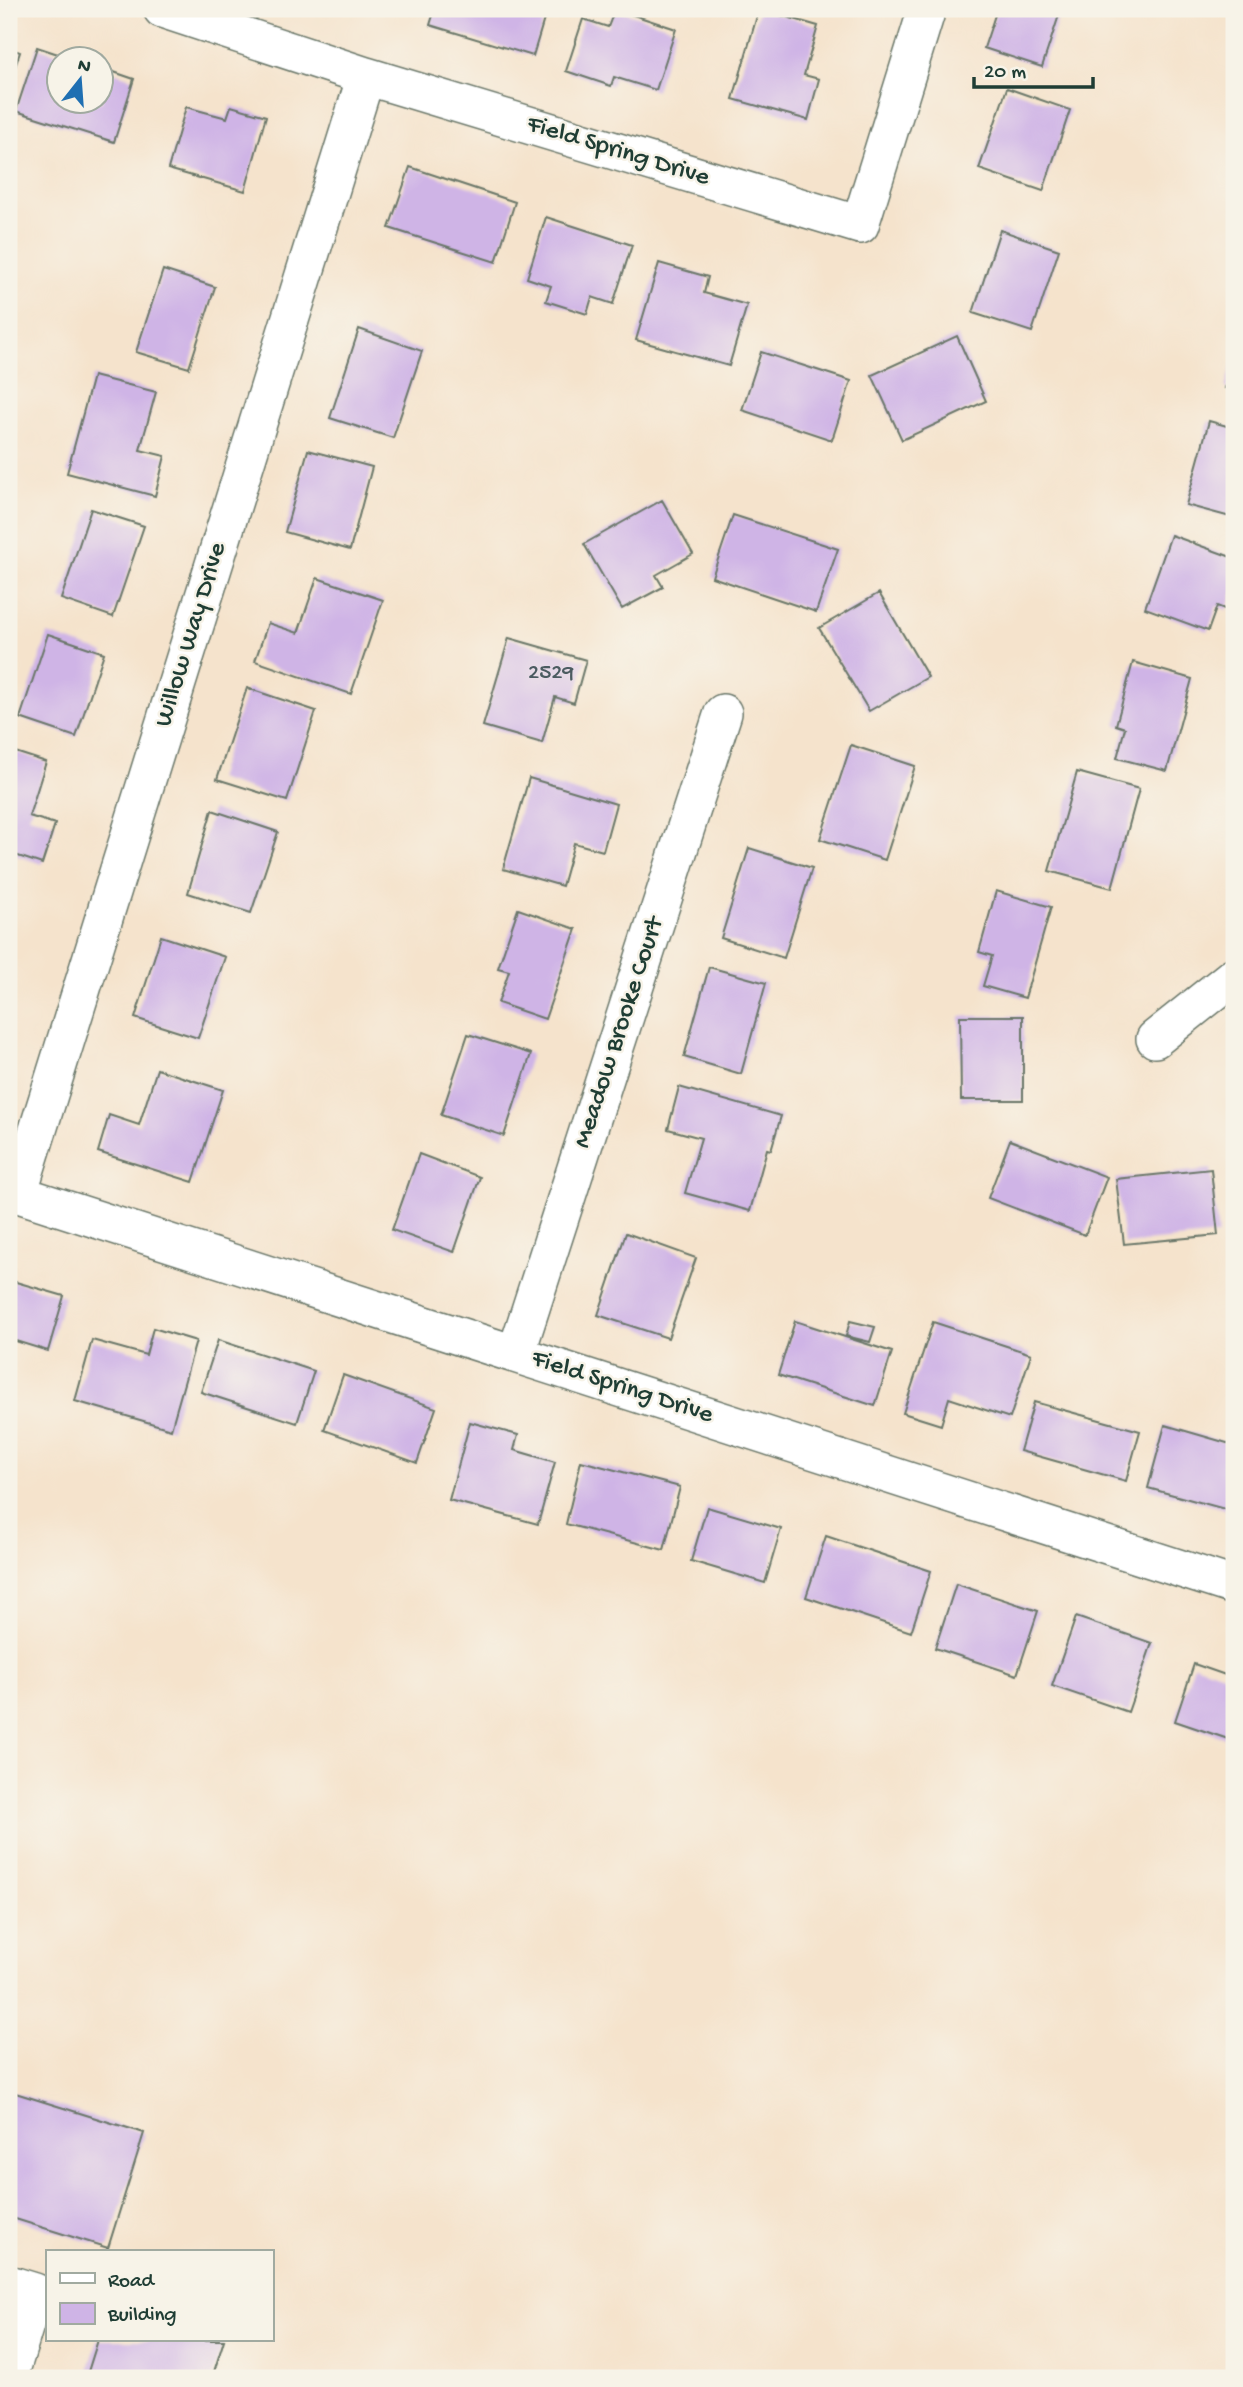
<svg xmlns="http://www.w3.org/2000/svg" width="1243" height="2387" viewBox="0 0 1243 2387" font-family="'Gochi Hand',sans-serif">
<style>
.building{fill:#cfb4e6}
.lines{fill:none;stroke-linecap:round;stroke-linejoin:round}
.street-casing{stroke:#6a7769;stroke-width:40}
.street{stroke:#fff;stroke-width:37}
.labels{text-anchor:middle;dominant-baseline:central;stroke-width:5;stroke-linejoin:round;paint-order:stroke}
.number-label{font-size:23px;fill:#4b5b60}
.street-label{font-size:26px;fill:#1f3d34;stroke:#f7f3e8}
</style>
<rect width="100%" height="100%" fill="#f7f3e8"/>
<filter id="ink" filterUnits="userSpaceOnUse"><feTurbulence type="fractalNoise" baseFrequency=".0143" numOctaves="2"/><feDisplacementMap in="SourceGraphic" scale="14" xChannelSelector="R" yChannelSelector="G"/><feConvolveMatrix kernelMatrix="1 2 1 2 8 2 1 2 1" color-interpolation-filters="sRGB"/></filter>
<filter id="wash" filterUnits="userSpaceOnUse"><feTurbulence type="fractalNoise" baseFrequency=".00686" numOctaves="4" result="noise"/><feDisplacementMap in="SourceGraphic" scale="28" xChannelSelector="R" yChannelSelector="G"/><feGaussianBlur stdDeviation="1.57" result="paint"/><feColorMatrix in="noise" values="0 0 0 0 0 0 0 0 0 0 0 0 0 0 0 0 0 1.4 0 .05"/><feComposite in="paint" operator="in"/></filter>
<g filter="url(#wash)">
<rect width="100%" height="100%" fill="#f5e3cc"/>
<g id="blocks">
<!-- building -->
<path class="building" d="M 435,9 L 547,9 L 533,56 L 430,25 Z
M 615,9 L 676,29 L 656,90 L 614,77 L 611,86 L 566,71 L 583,19 L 608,27 Z
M 759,9 L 818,26 L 804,75 L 819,79 L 808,120 L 733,99 Z
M 997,9 L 1061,9 L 1042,67 L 984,48 Z
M 37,47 L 73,59 L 60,60 L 60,102 L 102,102 L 102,68 L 134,79 L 114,142 L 16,111 Z
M 9,48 L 20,52 L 9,85 Z
M 1007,88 L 1070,110 L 1043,191 L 979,169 Z
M 231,106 L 266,116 L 245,191 L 168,169 L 186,107 L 227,118 Z
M 410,167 L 515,202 L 496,262 L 389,228 Z
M 546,217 L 632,245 L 613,304 L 592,297 L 587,314 L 546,301 L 551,286 L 527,278 Z
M 1000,230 L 1059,250 L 1032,332 L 973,313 Z
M 659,263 L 708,277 L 704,293 L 747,305 L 729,366 L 636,340 Z
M 163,270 L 215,287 L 189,368 L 136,352 Z
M 359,329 L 422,351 L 393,438 L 330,418 Z
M 957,336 L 986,401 L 902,440 L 872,375 Z
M 761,352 L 851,381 L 832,440 L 742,410 Z
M 1234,358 L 1234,391 L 1225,388 Z
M 93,376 L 156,392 L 140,450 L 165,456 L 155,496 L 67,473 Z
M 1209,421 L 1234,428 L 1234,518 L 1186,505 Z
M 308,450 L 372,467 L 350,550 L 285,532 Z
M 662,500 L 693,554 L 656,575 L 663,587 L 622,609 L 584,544 Z
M 91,509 L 144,526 L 113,617 L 61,599 Z
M 733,515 L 838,549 L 816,612 L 712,577 Z
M 1171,535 L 1234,558 L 1234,590 L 1227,610 L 1217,606 L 1208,631 L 1145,608 Z
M 317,578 L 383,600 L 351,694 L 255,661 L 268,623 L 298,633 Z
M 879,593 L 928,677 L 869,711 L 819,628 Z
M 48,634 L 104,653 L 76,737 L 20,718 Z
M 509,638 L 586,660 L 574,703 L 555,697 L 542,743 L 483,726 Z
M 1133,662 L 1192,679 L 1167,771 L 1117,758 L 1125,728 L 1116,725 Z
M 247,688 L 316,711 L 287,801 L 217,779 Z
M 851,745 L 915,766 L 885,860 L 820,839 Z
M 9,750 L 46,762 L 29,816 L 55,824 L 42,864 L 9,853 Z
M 1077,772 L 1139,789 L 1112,888 L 1049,871 Z
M 529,778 L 616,804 L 603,851 L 574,843 L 562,886 L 503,869 Z
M 212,810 L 278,832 L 251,913 L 188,893 Z
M 749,848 L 812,868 L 784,958 L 721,938 Z
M 996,891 L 1051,907 L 1025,998 L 983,986 L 992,956 L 979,952 Z
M 518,909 L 576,929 L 545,1019 L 498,1003 L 509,971 L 498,968 Z
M 161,936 L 225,957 L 198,1038 L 135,1018 Z
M 709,967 L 766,983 L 741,1074 L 684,1057 Z
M 960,1016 L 1023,1016 L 1023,1100 L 961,1100 Z
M 468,1034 L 531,1054 L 504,1136 L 441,1115 Z
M 157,1069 L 223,1090 L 193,1182 L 98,1152 L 109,1115 L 139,1125 Z
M 679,1087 L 781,1116 L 771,1150 L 767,1149 L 750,1211 L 685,1193 L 701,1138 L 668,1129 Z
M 1010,1140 L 1107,1177 L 1085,1235 L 988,1198 Z
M 419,1154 L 480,1177 L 454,1252 L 392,1230 Z
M 1211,1169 L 1218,1235 L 1124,1244 L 1116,1179 Z
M 626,1233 L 696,1258 L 668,1338 L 598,1315 Z
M 9,1280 L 64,1296 L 48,1351 L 9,1339 Z
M 795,1321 L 892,1352 L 875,1406 L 778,1375 Z
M 850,1321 L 875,1327 L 870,1342 L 846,1336 Z
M 933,1322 L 1031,1354 L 1010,1418 L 949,1398 L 941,1425 L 903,1413 Z
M 153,1328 L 196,1341 L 171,1429 L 75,1401 L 92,1340 L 146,1355 Z
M 218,1340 L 314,1371 L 297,1423 L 201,1392 Z
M 343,1375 L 436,1408 L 417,1463 L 324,1430 Z
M 1034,1402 L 1140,1431 L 1126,1481 L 1020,1451 Z
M 470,1422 L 518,1435 L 514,1450 L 555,1462 L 538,1524 L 449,1500 Z
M 1165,1425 L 1234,1445 L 1232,1511 L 1148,1488 Z
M 581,1461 L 680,1487 L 664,1550 L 566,1524 Z
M 707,1507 L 781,1529 L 765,1583 L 691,1561 Z
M 826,1536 L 931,1571 L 911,1632 L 806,1597 Z
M 956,1584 L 1038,1611 L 1017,1675 L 935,1648 Z
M 1076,1617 L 1152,1643 L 1128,1712 L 1052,1686 Z
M 1194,1664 L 1234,1678 L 1234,1741 L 1175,1721 Z
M 9,2091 L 144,2133 L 108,2248 L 9,2217 Z
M 98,2340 L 224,2340 L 212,2378 L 86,2378 Z"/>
</g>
</g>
<g filter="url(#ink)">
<use href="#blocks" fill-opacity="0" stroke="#6a7769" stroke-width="2"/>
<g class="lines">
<!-- street casing -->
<g class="street-casing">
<path id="street" d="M 162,9 L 366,76 L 860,225 L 927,9
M 1155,1039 L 1234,976
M 9,1191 L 1234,1586
M 18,1194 L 366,76
M 516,1354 L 723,713
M 9,2284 L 35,2292 L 9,2377"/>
</g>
<!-- street -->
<use href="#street" class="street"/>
</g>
</g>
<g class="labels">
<!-- number labels -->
<g class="number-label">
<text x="551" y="673">2529</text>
</g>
<!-- street labels -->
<g class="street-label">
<text transform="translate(618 152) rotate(17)">Field Spring Drive</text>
<text transform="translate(192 635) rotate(-73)">Willow Way Drive</text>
<text transform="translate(620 1033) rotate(-72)">Meadow Brooke Court</text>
<text transform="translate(622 1388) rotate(18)">Field Spring Drive</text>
</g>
</g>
<!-- margin -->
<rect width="1243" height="2387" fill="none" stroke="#f7f3e8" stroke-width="35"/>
<!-- legend -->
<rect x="46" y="2250" width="228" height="91" fill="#f7f3e8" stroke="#a1aaa0" stroke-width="2"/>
<rect x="60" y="2273" width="35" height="10" fill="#ffffff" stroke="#a1aaa0" stroke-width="2"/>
<text x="108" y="2286" font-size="21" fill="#1f3d34">Road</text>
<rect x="60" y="2303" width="35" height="21" fill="#cfb4e6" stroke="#a1aaa0" stroke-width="2"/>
<text x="108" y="2320" font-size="21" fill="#1f3d34">Building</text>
<!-- north arrow -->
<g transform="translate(80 80) rotate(17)"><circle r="33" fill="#f7f3e8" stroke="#a1aaa0" stroke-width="2"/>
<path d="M0-5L12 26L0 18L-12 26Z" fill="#1f6fb2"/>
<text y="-10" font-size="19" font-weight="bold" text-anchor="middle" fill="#1f3d34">N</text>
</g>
<!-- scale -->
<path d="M974 77v10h119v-10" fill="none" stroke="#1f3d34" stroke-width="3.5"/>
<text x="984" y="77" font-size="21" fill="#1f3d34" stroke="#f7f3e8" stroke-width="5" paint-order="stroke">20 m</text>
</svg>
